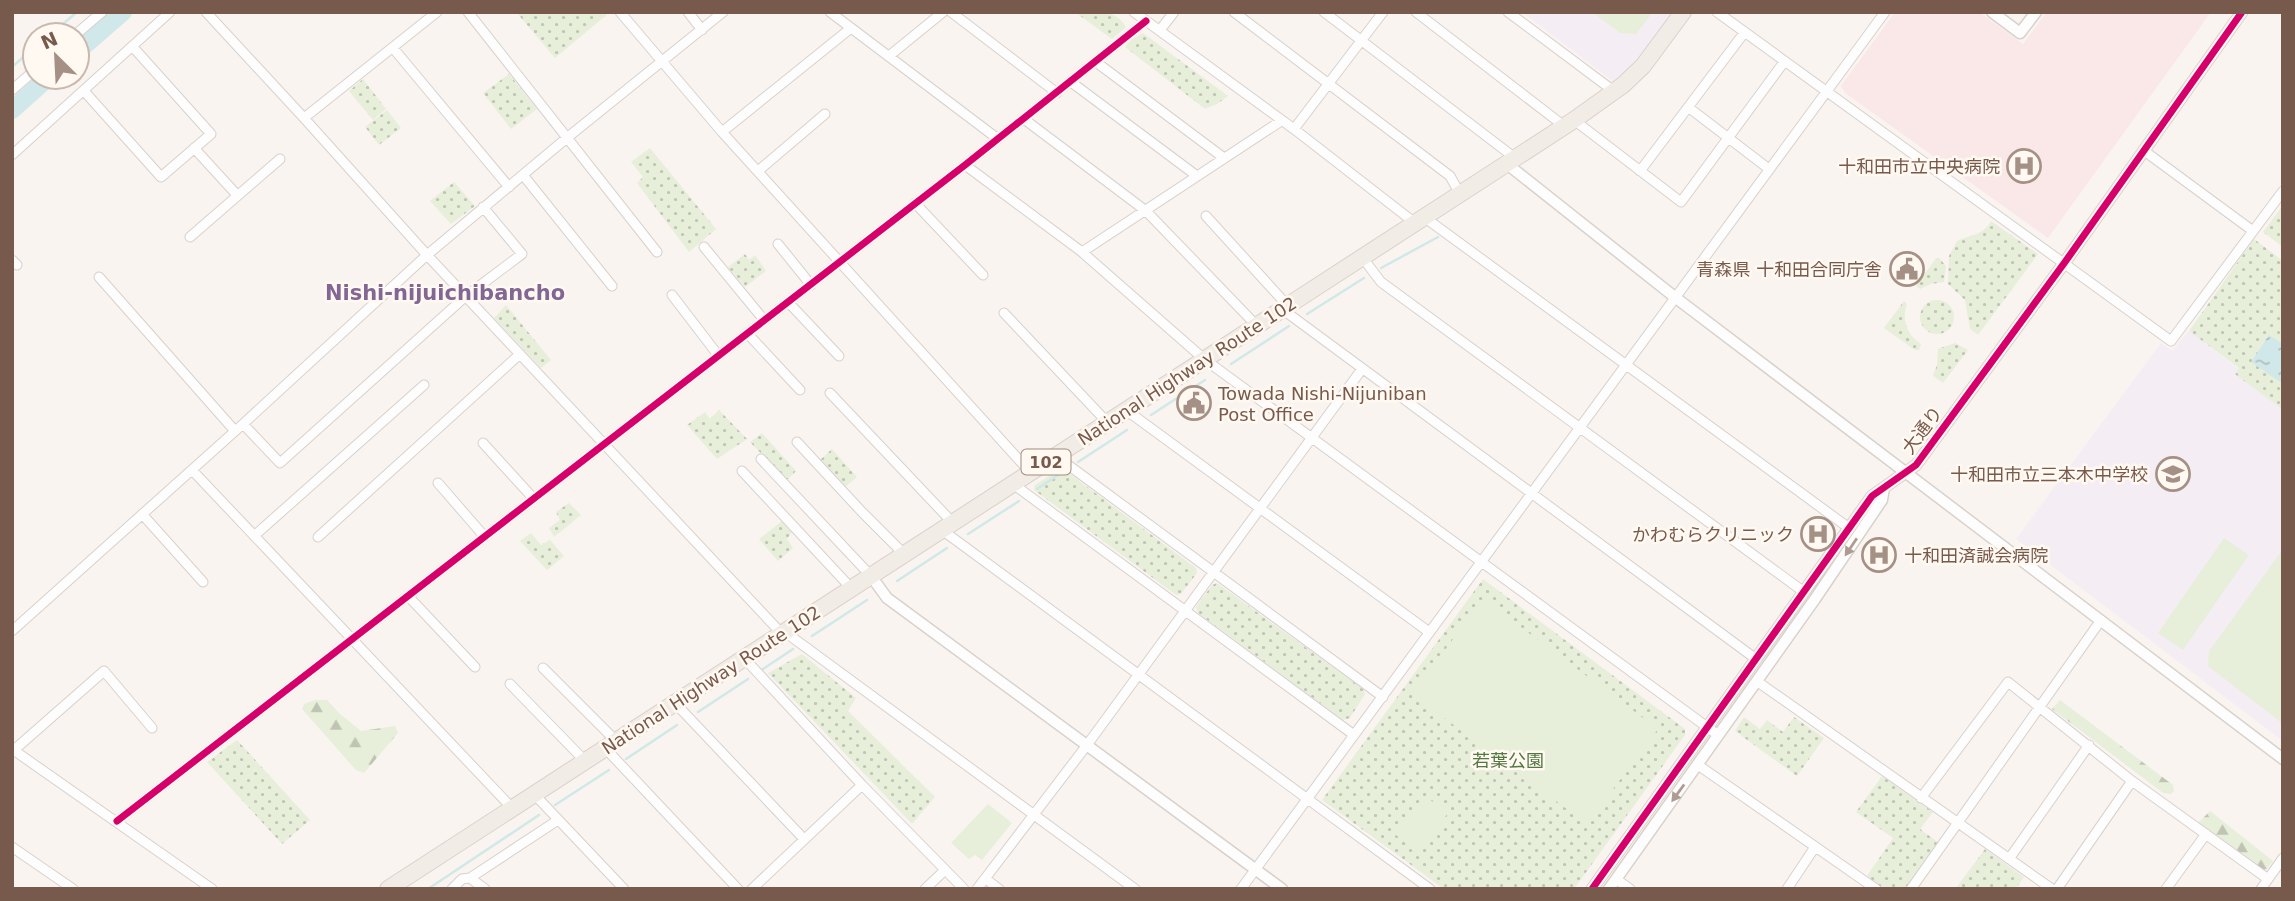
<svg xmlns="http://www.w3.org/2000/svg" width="2295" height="901" viewBox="0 0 2295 901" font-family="'DejaVu Sans','Noto Sans JP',sans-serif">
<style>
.education{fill:#f5edf4}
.medical{fill:#fae8e8}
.green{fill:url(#green-dots)}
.forest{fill:url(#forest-firs)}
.pitch{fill:#e7efda}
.water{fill:url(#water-ripples)}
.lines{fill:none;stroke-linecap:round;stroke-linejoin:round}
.stream{stroke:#d0e8e9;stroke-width:2.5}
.river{stroke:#d0e8e9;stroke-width:18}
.minor-casing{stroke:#d8d1cc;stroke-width:11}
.tertiary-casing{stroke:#d8d1cc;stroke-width:13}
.trunk-casing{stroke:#dad0cc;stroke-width:18}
.minor{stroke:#fefdfd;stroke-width:9}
.tertiary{stroke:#fefdfd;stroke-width:10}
.trunk{stroke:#f2ece6;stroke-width:16}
.cycleway-casing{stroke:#fff9f1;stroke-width:11}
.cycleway{stroke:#d6006c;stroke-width:7}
.oneway{fill:#ae9b93}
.labels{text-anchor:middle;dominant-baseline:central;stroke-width:5;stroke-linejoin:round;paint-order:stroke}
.shield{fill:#fff9f1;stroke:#a08a7e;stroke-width:2}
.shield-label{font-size:16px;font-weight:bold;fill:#785a4d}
.poi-label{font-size:18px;fill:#785a4d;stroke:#fff9f1;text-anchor:end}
.street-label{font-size:18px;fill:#785a4d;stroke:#fff9f1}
.park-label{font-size:18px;fill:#547841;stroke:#fff9f1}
.quarter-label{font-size:21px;font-weight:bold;fill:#826693;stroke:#fff9f1}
</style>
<defs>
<pattern id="green-dots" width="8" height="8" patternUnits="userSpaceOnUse" patternTransform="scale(1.75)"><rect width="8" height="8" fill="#e7efda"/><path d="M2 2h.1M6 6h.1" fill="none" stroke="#c0c5b3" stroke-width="1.8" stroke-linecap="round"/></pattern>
<pattern id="forest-firs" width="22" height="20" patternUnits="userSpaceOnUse" patternTransform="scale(1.75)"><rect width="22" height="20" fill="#e7efda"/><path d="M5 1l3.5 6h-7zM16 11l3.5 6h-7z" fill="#c0c5b3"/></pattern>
<pattern id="water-ripples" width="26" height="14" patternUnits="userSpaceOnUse" patternTransform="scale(1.75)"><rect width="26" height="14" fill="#d0e8e9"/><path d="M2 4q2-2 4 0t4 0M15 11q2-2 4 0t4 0" fill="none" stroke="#aebfbf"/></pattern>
</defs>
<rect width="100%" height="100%" fill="#f9f4ef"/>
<!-- education -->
<path class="education" d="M 1522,12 L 1672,12 L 1642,54 L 1614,82 Z
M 2189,331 L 2239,369 L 2236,374 L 2283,410 L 2283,741 L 2016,539 L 2161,343 L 2172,351 Z"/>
<!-- medical -->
<path class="medical" d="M 1895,12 L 1979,12 L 2023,44 L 2047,12 L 2211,12 L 2048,238 L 1845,93 L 1841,86 Z"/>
<!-- green -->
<path class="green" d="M 516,12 L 610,12 L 555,58 Z
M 1075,12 C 1095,12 1115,8 1126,27 L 1112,39 Z
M 1143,33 L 1228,96 L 1217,104 L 1205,109 L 1125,47 L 1132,39 Z
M 509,74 L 537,109 L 511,129 L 483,93 Z
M 363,79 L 386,109 L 373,120 L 349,91 Z
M 387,110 L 401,128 L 379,145 L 365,127 Z
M 650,148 L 716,229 L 689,252 L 637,183 L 643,177 L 631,162 Z
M 454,182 L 475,206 L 451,224 L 430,201 Z
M 2283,205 L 2283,247 L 2263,232 Z
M 1991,221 L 2038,254 L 1978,335 L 1970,329 L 1965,300 L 1948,284 L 1949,256 L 1957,241 C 1970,235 1984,235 1991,221 Z
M 2254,239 L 2283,261 L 2283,410 L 2235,374 L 2239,368 L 2189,331 Z
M 745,254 L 749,260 L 755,255 L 766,271 L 745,287 L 728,267 Z
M 1936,258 L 1939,258 L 1946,266 L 1944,282 L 1931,284 L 1920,289 L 1916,286 Z
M1920 317a17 17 0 1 1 34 0a17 17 0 1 1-34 0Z
M 1904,301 L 1907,304 C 1901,320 1907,335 1921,344 L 1919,350 L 1915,350 L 1884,328 Z
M 506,305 L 551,360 L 541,368 L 494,318 Z
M 1955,343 L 1968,350 L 1943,383 L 1933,376 L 1937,365 L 1938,349 Z
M 719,410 L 747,439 L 717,459 L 687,425 L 705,412 L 710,419 Z
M 762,433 L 796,471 L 787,480 L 750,442 Z
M 832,449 L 857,477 L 844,488 L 820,460 Z
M 1062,468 L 1196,568 L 1197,573 L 1181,594 L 1176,595 L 1034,490 L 1035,485 Z
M 569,503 L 581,515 L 554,537 L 549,528 L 560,520 L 556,512 Z
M 782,521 L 792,532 L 787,539 L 793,548 L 778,561 L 759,539 Z
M 531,533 L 541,545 L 550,540 L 564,556 L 547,570 L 520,541 Z
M 1483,579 L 1685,729 L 1685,735 L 1574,889 L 1444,889 L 1322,800 Z
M 1217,583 L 1363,689 L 1365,694 L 1350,718 L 1343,720 L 1198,613 L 1196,607 L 1212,585 Z
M 802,654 L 856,698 L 848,711 L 935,797 L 912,824 L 768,673 Z
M 1744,717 L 1760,729 L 1767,720 L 1783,732 L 1794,717 L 1824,738 L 1797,776 L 1735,731 Z
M 237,740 L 310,820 L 282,844 L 207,762 Z
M 1882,776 L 1933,812 L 1920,829 L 1939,843 L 1907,889 L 1884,889 L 1867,876 L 1893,838 L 1856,812 Z
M 1985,849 L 2024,877 L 2016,889 L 1956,888 Z"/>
<!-- forest -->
<path class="forest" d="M 315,700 L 327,700 L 339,713 L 361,731 L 395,726 L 398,733 L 364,773 L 356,770 L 302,709 L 304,704 Z
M 2060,700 L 2173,785 L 2174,791 L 2171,794 L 2163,793 L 2052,709 Z
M 2210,811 L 2273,861 L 2267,869 L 2262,870 L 2197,824 Z"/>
<!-- pitch -->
<path class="pitch" d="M 1592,12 L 1653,12 L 1636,34 L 1620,33 Z
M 2224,538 L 2249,555 L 2183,650 L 2158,633 Z
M 2283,549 L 2283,724 L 2208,666 L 2209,651 Z
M 1483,599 L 1658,729 L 1587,824 L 1412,694 Z
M 1425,796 L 1448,813 L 1419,852 L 1396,835 Z
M 988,804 L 1012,823 L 982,860 L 975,855 L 969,859 L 951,843 Z"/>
<!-- water -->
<path class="water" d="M 2269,335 L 2283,344 L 2283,384 L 2251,362 Z"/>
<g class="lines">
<!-- stream -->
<path class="stream" d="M 50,35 L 77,12
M 12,67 L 35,47
M 1381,268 L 1438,237
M 1307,314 L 1364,278
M 1231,364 L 1289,326
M 1151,415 L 1205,380
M 1078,462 L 1127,430
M 1037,489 L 1058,475
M 968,534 L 1019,501
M 897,581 L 947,548
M 812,636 L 867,600
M 763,669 L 793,649
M 698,712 L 748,679
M 626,759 L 677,725
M 555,805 L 609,770
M 428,889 L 539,815"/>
<!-- river -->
<path class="river" d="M 77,52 L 123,12
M 12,110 L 49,77"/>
<!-- minor casing -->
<g class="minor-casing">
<path id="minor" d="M 206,12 L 304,118 L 427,255 L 782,634
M 468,12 L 657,252
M 620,12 L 722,132 L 1030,472
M 688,12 L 702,30
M 830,12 L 998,139
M 951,12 L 1057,93
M 1134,12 L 1294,129 L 1415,223
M 1234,12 L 1450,176 L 1460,194
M 1324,12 L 1515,158
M 1416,12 L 1564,126
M 1508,12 L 1615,92
M 1717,12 L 2171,341 L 2283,191
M 1160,30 L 1174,12
M 75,35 L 102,12
M 393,48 L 509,187
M 889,56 L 943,12
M 1096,62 L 1224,158
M 1071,82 L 1197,176
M 12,90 L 35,70
M 84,91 L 161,177 L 211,134 L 132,46
M 1688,107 L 1769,169
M 304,118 L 437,12
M 1024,119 L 1146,211 L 1256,325
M 1574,120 L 1681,202 L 1784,62
M 1294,129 L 1383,12
M 722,132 L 851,28
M 194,148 L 237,195
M 2143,150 L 2253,231
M 12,155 L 170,12
M 965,165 L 1082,252 L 1204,359 L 1718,735
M 758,171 L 825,114
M 1640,171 L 1744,33
M 523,175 L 612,286
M 915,203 L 983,275
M 1206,216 L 1287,305
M 1424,217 L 1849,528
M 190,237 L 280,159
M 778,244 L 811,285
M 704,247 L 764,320
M 1082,252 L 1281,121
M 1362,257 L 1381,282 L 1804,592
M 12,260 L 17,265
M 99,277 L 235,431
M 672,295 L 718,355
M 788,302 L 839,356
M 1282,309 L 1756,659
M 1004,313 L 1107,422
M 747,333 L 800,390
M 830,393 L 953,523
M 1126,410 L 1429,632
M 243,424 L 280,463 L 466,296 L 522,254 L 483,207
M 797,442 L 862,512 L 905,555
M 483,443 L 533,498
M 1056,456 L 1383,697
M 761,459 L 871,576
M 192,470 L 512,808
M 742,471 L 852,589
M 438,483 L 484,536
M 1013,484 L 1354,735
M 142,514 L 203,582
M 942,530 L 1430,889
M 254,536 L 424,385
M 318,537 L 520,354
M 408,596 L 475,667
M 12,631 L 243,424 L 427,255 L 568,137 L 723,12
M 785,632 L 1135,889
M 744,658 L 862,785 L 964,889
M 543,668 L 616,741
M 1758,682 L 2052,889
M 510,684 L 585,761
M 675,703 L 804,839
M 605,748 L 738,889
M 12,749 L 212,889
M 14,750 L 104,671 L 152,728
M 1698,765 L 1876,889
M 534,794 L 624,889
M 1921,798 L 2008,682 L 2132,781 L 2268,879
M 117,821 L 965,165 L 1146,21
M 12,847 L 73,889
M 2009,859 L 2089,745
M 470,878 L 485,889
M 986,879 L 999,889
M 1616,879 L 1630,889
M 452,889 L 462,879 L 470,878 L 558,820
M 752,889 L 862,785
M 925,889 L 945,870
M 977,889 L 1087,745 L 1362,369
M 1241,889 L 1885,12
M 1787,889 L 1815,847
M 1911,889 L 2101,620
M 2057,889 L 2132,781
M 2166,889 L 2206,834
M 2261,889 L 2283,858"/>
</g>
<!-- tertiary casing -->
<g class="tertiary-casing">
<path id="tertiary" d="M 1992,12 L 2020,33 L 2036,12
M 1507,164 L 1676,298 L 2283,759
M 871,576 L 887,598 L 1282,889
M 1592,889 L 1872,496 L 1916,465 L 2065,262 L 2242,12
M 1609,889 L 1815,599 L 1882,500 L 1884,488"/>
</g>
<!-- trunk casing -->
<g class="trunk-casing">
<path id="trunk" d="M 388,889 L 1574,120 L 1623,85 L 1643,66 L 1683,12"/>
</g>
<!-- minor -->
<use href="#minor" class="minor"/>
<!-- tertiary -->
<use href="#tertiary" class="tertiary"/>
<!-- trunk -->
<use href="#trunk" class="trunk"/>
<!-- cycleway casing -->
<g class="cycleway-casing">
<path id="cycleway" d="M 117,821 L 965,165 L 1146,21
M 1592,889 L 1872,496 L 1916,465 L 2065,262 L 2242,12"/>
</g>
<!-- cycleway -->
<use href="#cycleway" class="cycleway"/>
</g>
<!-- one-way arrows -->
<defs><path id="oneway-solid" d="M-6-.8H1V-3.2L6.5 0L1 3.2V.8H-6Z" transform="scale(1.75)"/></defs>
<g class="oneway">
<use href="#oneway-solid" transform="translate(1851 547) rotate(124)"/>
<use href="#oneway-solid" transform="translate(1678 793) rotate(126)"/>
</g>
<!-- icons -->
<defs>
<g id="hospital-ring" transform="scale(1.75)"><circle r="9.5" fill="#fff9f1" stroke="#a59086" stroke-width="1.5"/><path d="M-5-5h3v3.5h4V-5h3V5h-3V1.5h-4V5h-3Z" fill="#a59086"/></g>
<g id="civic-ring" transform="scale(1.75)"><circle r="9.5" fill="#fff9f1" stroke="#a59086" stroke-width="1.5"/><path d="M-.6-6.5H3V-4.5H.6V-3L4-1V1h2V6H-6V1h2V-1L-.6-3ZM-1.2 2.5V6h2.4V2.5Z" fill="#a59086"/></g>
<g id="school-ring" transform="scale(1.75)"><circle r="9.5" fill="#fff9f1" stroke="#a59086" stroke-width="1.5"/><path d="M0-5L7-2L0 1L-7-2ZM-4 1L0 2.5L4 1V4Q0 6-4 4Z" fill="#a59086"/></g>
</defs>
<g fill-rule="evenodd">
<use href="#hospital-ring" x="2024" y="166"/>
<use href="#civic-ring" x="1907" y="269"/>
<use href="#civic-ring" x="1194" y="403"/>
<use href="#school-ring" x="2173" y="474"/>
<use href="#hospital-ring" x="1818" y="534"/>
<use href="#hospital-ring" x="1879" y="555"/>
</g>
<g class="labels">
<!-- shield labels -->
<rect class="shield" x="1021.5" y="449.5" width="49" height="25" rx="5"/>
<g class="shield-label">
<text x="1046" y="462">102</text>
</g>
<!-- poi labels -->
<g class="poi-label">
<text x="2000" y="166">十和田市立中央病院</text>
<text x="1882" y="269">青森県 十和田合同庁舎</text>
<text x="1218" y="393" text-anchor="start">Towada Nishi-Nijuniban<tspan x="1218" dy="21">Post Office</tspan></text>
<text x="2148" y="474">十和田市立三本木中学校</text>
<text x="1794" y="534">かわむらクリニック</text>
<text x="1904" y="555" text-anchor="start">十和田済誠会病院</text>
</g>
<!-- street labels -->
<g class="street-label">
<text transform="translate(1187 371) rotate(-33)">National Highway Route 102</text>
<text transform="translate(1922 430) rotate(-53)">大通り</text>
<text transform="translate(711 680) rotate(-33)">National Highway Route 102</text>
</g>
<!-- park labels -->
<g class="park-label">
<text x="1508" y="760">若葉公園</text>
</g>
<!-- quarter labels -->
<g class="quarter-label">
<text x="445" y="293">Nishi-nijuichibancho</text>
</g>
</g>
<!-- border -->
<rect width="2295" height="901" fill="none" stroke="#785a4d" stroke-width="28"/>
<!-- north arrow -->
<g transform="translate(56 56) rotate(336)"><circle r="33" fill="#fff9f1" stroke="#c9b9af" stroke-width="2"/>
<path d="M0-5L12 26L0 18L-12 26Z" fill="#a59086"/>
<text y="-10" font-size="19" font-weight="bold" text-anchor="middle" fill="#785a4d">N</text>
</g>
</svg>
